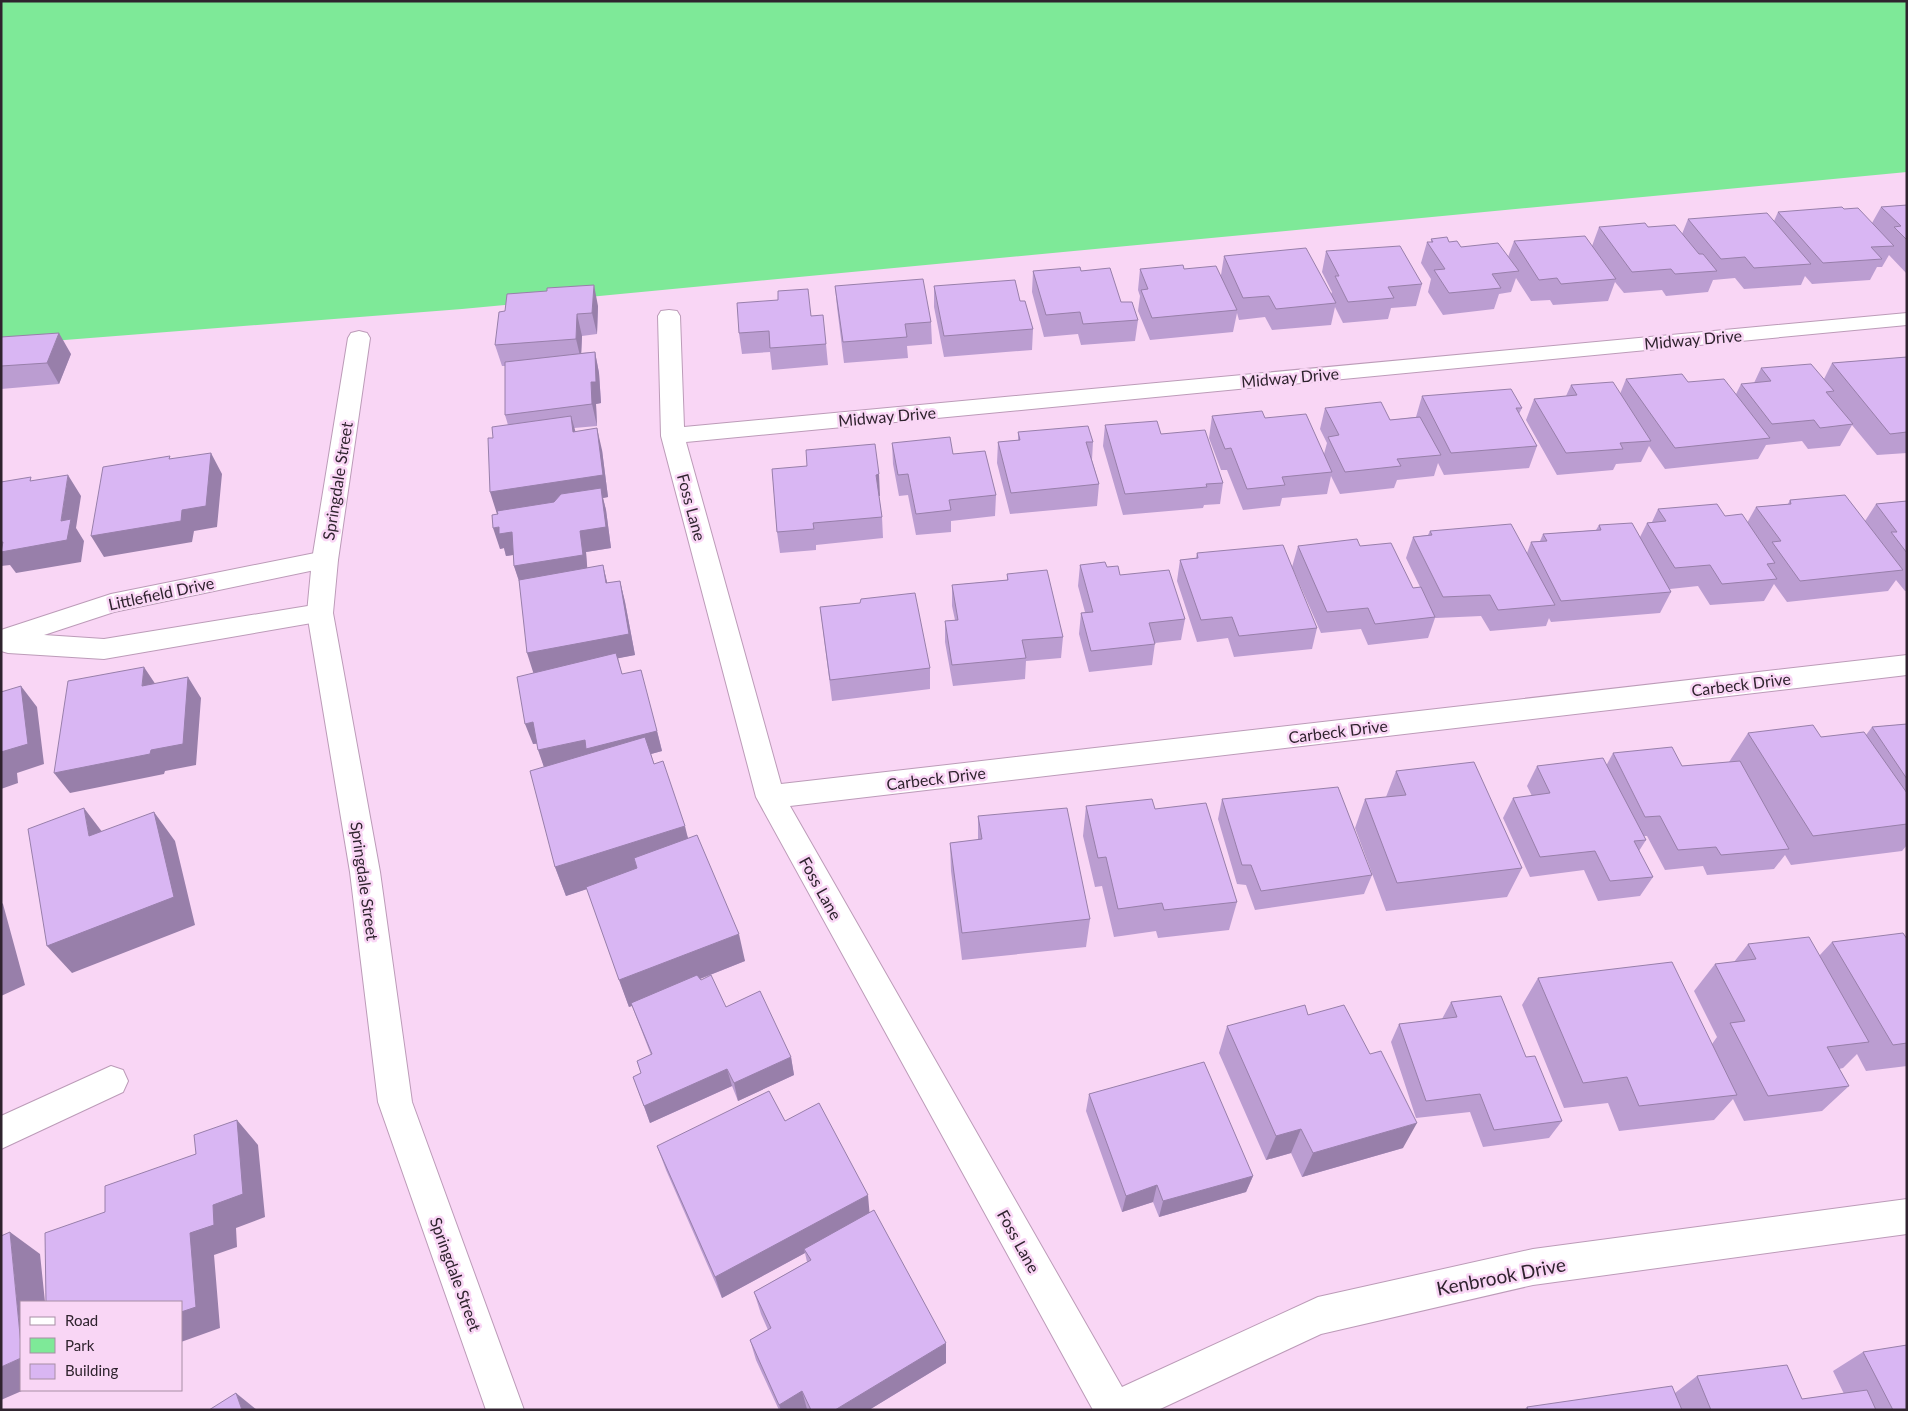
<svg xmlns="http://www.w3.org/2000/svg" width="1908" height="1411" viewBox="0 0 1908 1411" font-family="Lato,sans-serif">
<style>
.green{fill:#7ee998}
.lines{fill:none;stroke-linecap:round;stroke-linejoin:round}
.minor-casing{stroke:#bc9bb8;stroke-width:2}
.tertiary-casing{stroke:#bc9bb8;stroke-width:2}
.minor{fill:#fff;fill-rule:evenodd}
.tertiary{fill:#fff;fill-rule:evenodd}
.wall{fill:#bb9dd1}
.shaded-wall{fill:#987faa}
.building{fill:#d9b6f3;stroke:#987faa}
.labels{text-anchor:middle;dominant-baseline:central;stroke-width:5;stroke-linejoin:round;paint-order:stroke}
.street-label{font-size:16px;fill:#2f232e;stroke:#f9d6f5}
.near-street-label{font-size:19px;fill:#2f232e;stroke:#f9d6f5}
</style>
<rect width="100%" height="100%" fill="#f9d6f5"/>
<!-- green -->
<path class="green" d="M 1,1 L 1907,1 L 1907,172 L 462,309 L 1,345 Z"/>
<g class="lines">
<!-- minor casing -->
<g class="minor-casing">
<path id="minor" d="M 669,310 L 677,311 L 680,316 L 684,427 L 1907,313 L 1907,325 L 686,442 L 781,784 L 1907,655 L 1907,675 L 790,806 L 1122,1387 L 1318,1297 L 1533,1249 L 1907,1199 L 1907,1234 L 1533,1285 L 1321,1334 L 1158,1410 L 1093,1410 L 756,797 L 661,436 L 658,316 L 661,311 Z
M 325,551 L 334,554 L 338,560 L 334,566 L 114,612 L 44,635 L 104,639 L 320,604 L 329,606 L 333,613 L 329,620 L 104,659 L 8,653 L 1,651 L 1,630 L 111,594 Z
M 111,1066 L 123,1070 L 128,1081 L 123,1092 L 1,1149 L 1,1116 Z"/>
</g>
<!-- tertiary casing -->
<g class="tertiary-casing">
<path id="tertiary" d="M 359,331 L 367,333 L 370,338 L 338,560 L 333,613 L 380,872 L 412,1102 L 524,1410 L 486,1410 L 378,1102 L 350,872 L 307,613 L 312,560 L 348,338 L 351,333 Z"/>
</g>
<!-- minor -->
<use href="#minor" class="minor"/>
<!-- tertiary -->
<use href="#tertiary" class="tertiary"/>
</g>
<!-- wall -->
<path class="wall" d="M 1907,205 L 1907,274 L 1889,255 L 1882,267 L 1877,267 L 1870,280 L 1812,284 L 1805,276 L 1801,285 L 1744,289 L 1735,278 L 1713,280 L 1708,292 L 1666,296 L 1662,290 L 1624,293 L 1615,282 L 1608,301 L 1553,305 L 1550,300 L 1531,301 L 1516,278 L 1511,292 L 1499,294 L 1494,309 L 1443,315 L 1428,292 L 1431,279 L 1421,263 L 1427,242 L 1431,242 L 1431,239 L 1449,242 L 1461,247 L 1508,257 L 1514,241 L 1592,246 L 1599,227 L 1648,227 L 1682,234 L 1688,219 L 1774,221 L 1778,212 L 1844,209 L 1872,223 L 1881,207 Z
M 1326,251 L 1422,284 L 1416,306 L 1391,308 L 1388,319 L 1343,323 L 1335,307 L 1331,325 L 1272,330 L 1265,317 L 1239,320 L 1237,313 L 1233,332 L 1150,340 L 1138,311 L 1140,296 L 1138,290 L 1140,269 L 1184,269 L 1221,275 L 1224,256 L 1331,294 L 1332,292 L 1322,272 Z
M 1033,271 L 1081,271 L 1121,302 L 1138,320 L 1135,341 L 1081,345 L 1078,334 L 1044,337 L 1032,292 Z
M 835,286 L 931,322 L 932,344 L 907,346 L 908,358 L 844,363 L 837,307 Z
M 934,286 L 1020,301 L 1033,329 L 1032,350 L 944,357 L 934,307 Z
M 598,306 L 597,334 L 582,336 L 581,353 L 595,352 L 599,373 L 601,403 L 596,404 L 597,426 L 574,428 L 575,431 L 602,450 L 608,497 L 603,498 L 606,510 L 611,548 L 586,552 L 587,568 L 603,565 L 607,583 L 620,581 L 625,602 L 635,655 L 618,658 L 622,674 L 657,731 L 662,751 L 651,754 L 654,764 L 745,961 L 700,979 L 726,1007 L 791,1057 L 794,1075 L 738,1101 L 732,1086 L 650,1123 L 633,1077 L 641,1073 L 651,1055 L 632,1006 L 629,1007 L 587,889 L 566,896 L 555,867 L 544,767 L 537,744 L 533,744 L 534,673 L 520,584 L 514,566 L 513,555 L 506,556 L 504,548 L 500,549 L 497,514 L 493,438 L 508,425 L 505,415 L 505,366 L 502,366 L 495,345 Z
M 811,316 L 826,344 L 828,365 L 772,370 L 770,352 L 742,354 L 739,333 Z
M 1,337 L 71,354 L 59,384 L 1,389 Z
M 1907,357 L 1907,453 L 1877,455 L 1852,425 L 1840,446 L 1808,449 L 1802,441 L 1766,445 L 1758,459 L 1665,469 L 1649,446 L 1641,462 L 1616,464 L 1613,470 L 1557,475 L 1526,420 L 1534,399 L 1566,396 L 1571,385 L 1620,394 L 1626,379 L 1688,382 L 1736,394 L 1741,384 L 1754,383 L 1761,368 L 1824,379 L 1832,363 Z
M 1422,396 L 1522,408 L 1519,414 L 1537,446 L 1529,468 L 1444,475 L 1438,463 L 1434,476 L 1397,480 L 1394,488 L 1340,494 L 1331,476 L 1327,494 L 1282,498 L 1280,506 L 1243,510 L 1227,470 L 1221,470 L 1209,438 L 1212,416 L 1265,418 L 1324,454 L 1327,443 L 1320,429 L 1325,408 L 1390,420 L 1416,417 Z
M 1105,425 L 1161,434 L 1223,483 L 1220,504 L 1204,505 L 1203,508 L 1123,515 L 1103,446 Z
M 1018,432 L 1093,442 L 1092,460 L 1099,484 L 1097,506 L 1010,514 L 997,463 L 998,442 L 1018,440 Z
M 892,443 L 953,454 L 996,495 L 995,516 L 951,521 L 951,532 L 916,535 L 908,495 L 899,496 L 893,464 Z
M 772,469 L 880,496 L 879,496 L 882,517 L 883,538 L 816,545 L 816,550 L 780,553 L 777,532 Z
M 1790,500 L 1865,521 L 1876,504 L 1907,501 L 1907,591 L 1905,591 L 1896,580 L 1888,591 L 1787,602 L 1774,584 L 1764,601 L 1710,605 L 1698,586 L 1670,589 L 1671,592 L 1660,613 L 1551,622 L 1549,618 L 1546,626 L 1490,631 L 1481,616 L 1436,618 L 1435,618 L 1428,638 L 1368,645 L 1361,629 L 1321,633 L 1292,567 L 1298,546 L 1360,546 L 1413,588 L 1420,587 L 1406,558 L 1413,537 L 1428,535 L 1430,531 L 1527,553 L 1531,542 L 1540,541 L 1543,534 L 1596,530 L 1599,525 L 1640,537 L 1647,523 L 1652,522 L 1658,509 L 1725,516 L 1747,523 L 1756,507 L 1788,504 Z
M 1197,553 L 1317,628 L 1312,649 L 1234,657 L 1228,638 L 1197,642 L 1177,581 L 1180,560 L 1196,558 Z
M 1080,565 L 1107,567 L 1120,575 L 1185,619 L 1181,640 L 1155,643 L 1152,665 L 1089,672 L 1079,634 L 1081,613 L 1085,612 L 1078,586 Z
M 1007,574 L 1063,637 L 1061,658 L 1026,661 L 1025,679 L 953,686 L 945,642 L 945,621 L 955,620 L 952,606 L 952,585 L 1007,580 Z
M 820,607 L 930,668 L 930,689 L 832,701 Z
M 1907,724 L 1907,845 L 1902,851 L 1791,865 L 1785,855 L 1774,869 L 1707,875 L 1703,866 L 1665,870 L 1647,836 L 1644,836 L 1646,840 L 1639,851 L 1653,877 L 1640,896 L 1598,901 L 1584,870 L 1530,877 L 1503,818 L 1513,798 L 1532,796 L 1527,786 L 1537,766 L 1606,766 L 1613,753 L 1682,766 L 1729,762 L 1748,733 L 1821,737 L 1866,735 L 1872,727 Z
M 1396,771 L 1522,868 L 1507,897 L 1386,911 L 1355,828 L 1365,799 L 1386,797 Z
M 1222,799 L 1372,875 L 1364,894 L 1255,910 L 1246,885 L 1237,884 L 1218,819 Z
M 1086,806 L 1155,809 L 1237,902 L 1229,930 L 1158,938 L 1156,931 L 1114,937 L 1102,886 L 1095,887 L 1083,836 Z
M 978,816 L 1090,919 L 1086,947 L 962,960 L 951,871 L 950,843 L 978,840 Z
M 1907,939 L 1907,1066 L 1866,1071 L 1857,1054 L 1843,1068 L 1839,1069 L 1849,1086 L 1822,1111 L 1744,1121 L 1733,1099 L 1714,1120 L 1619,1131 L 1608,1103 L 1564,1108 L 1522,1005 L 1538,978 L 1712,1044 L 1717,1037 L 1694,991 L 1715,964 L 1734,962 L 1748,944 L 1819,956 L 1832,942 Z
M 1451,1002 L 1526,1057 L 1562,1121 L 1549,1138 L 1483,1147 L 1470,1112 L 1416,1118 L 1391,1042 L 1399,1024 L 1442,1019 Z
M 1308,1015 L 1403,1148 L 1302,1177 L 1291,1153 L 1266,1160 L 1219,1053 L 1227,1026 Z
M 1089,1094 L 1253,1176 L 1246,1192 L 1159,1217 L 1153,1202 L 1122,1212 L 1086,1111 Z
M 785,1121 L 870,1213 L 946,1363 L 869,1410 L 779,1410 L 756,1360 L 750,1340 L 768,1330 L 761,1314 L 754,1292 L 807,1262 L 805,1253 L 722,1298 L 666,1170 L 657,1146 Z
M 1863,1352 L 1907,1410 L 1524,1410 L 1527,1407 L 1675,1393 L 1697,1376 L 1802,1399 L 1844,1394 L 1833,1371 Z"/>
<!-- shaded-wall -->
<path class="shaded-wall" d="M 594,285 L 598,306 L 597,334 L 592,313 Z
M 577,314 L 582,336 L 581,360 L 576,339 Z
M 59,333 L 71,354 L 59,384 L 47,363 Z
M 595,352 L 599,373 L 601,403 L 596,404 L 597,426 L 592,404 L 591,382 Z
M 571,416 L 577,437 L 573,432 Z
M 597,428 L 602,450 L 608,497 L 603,498 L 606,510 L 611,548 L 586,552 L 588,577 L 521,587 L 514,566 L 580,531 L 602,498 L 497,514 L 490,492 Z
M 211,453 L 222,474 L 217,527 L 194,531 L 192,542 L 104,557 L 91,536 L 182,510 Z
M 879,474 L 880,496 L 877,496 L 876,475 Z
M 68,475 L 81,496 L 76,528 L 84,541 L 81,562 L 16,573 L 10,565 L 1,566 L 1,542 L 61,521 Z
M 499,527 L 512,532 L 519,554 L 506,556 L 504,548 L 500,549 L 493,528 Z
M 603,565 L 608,586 L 606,583 Z
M 620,581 L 625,602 L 635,655 L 534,675 L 527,653 Z
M 144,667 L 158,688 L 142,686 Z
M 188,677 L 201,698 L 196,765 L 165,771 L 164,774 L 70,793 L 54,773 L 151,750 Z
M 21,686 L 37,707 L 44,764 L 17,773 L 18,783 L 1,789 L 1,752 Z
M 533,722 L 540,743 L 533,744 L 525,724 Z
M 657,731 L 662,751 L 593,770 L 545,770 L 538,750 L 585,740 Z
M 84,808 L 106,837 L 89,836 Z
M 154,812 L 175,841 L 195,925 L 72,973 L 47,946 Z
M 685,826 L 692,855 L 634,858 L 638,872 L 566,896 L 555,867 Z
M 1,902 L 3,904 L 25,985 L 1,996 Z
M 739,934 L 745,961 L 629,1007 L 619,980 Z
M 791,1057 L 794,1075 L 738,1101 L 734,1083 Z
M 727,1069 L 732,1086 L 650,1123 L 644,1106 Z
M 237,1120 L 258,1145 L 265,1217 L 236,1228 L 237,1247 L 214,1255 L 220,1328 L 181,1342 L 181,1312 L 190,1233 L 213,1205 Z
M 1417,1123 L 1403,1148 L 1302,1177 L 1313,1153 Z
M 1301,1129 L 1291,1153 L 1266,1160 L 1276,1136 Z
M 1253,1176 L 1246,1192 L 1159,1217 L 1163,1201 Z
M 1157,1185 L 1153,1202 L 1122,1212 L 1126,1196 Z
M 868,1195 L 870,1218 L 804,1249 L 805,1253 L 722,1298 L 715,1277 Z
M 10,1232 L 40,1254 L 45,1302 L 21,1302 L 21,1345 Z
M 946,1343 L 946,1363 L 869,1410 L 835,1410 Z
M 21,1358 L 21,1390 L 24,1390 L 1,1400 L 1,1367 Z
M 802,1391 L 807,1409 L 781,1410 L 779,1405 Z
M 236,1393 L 257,1410 L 242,1410 Z"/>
<!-- building -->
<path class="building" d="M 1907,205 L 1907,240 L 1894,227 L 1901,226 L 1881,207 Z
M 1842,207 L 1844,209 L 1858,208 L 1894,246 L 1871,247 L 1882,259 L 1823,263 L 1778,212 Z
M 1767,213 L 1811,264 L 1754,268 L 1745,257 L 1721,259 L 1688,219 Z
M 1645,223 L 1648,227 L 1675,225 L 1699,254 L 1703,254 L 1717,271 L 1675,274 L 1671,269 L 1632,272 L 1599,227 Z
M 1585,236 L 1616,279 L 1561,284 L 1557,278 L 1539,280 L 1514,241 Z
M 1447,237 L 1449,242 L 1457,241 L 1461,247 L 1498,243 L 1519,271 L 1492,274 L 1501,288 L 1449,293 L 1434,270 L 1445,269 L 1427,242 L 1433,242 L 1431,239 Z
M 1400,246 L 1422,284 L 1388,287 L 1394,298 L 1348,302 L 1335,276 L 1339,276 L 1326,251 Z
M 1306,248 L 1336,303 L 1276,309 L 1269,296 L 1243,298 L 1224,256 Z
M 1183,265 L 1184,269 L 1216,266 L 1237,310 L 1152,318 L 1141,290 L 1148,289 L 1140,269 Z
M 1080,267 L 1081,271 L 1110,268 L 1121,302 L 1132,302 L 1138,320 L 1083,324 L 1080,312 L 1046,315 L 1033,271 Z
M 923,279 L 931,322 L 905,324 L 907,337 L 843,342 L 835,286 Z
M 1015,280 L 1020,301 L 1025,301 L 1033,329 L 944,336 L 934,286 Z
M 594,285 L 592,313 L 577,314 L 576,339 L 495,345 L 499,312 L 505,311 L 507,294 L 547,291 L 547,288 Z
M 808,289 L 811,316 L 823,315 L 826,344 L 770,348 L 769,331 L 739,333 L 737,303 L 778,300 L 778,291 Z
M 59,333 L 47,363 L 1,366 L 1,337 Z
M 595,352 L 596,382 L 591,382 L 592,404 L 505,415 L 505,362 Z
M 1907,357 L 1907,432 L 1890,434 L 1832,363 Z
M 1811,364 L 1834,391 L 1826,392 L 1853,424 L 1820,428 L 1814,420 L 1772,424 L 1741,384 L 1771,381 L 1761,368 Z
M 1682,374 L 1688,382 L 1724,379 L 1770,438 L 1675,448 L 1626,379 Z
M 1613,382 L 1651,441 L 1620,443 L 1623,449 L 1566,453 L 1534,399 L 1577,395 L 1571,385 Z
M 1511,389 L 1522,408 L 1516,408 L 1537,446 L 1451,453 L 1422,396 Z
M 1381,402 L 1390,420 L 1420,417 L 1441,455 L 1397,459 L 1401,466 L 1345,472 L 1328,437 L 1339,435 L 1325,408 Z
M 1262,411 L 1265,418 L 1306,414 L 1332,472 L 1282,477 L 1285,485 L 1247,489 L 1231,448 L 1225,449 L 1212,416 Z
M 571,416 L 573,432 L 597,428 L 603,475 L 490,492 L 488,438 L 493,438 L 492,427 Z
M 1157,421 L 1161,434 L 1205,430 L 1223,483 L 1206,484 L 1207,487 L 1125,494 L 1105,425 Z
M 1088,426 L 1093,442 L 1086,442 L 1099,484 L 1011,493 L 998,442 L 1020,440 L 1018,432 Z
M 950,437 L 953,454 L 985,451 L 996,495 L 949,500 L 951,510 L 916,514 L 908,474 L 898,475 L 892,443 Z
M 875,444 L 879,474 L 876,475 L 882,517 L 813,523 L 814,529 L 777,532 L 772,469 L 807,466 L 806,450 Z
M 211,453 L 206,506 L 182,510 L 181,521 L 91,536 L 103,467 L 170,456 L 169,459 Z
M 68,475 L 61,521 L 71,519 L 67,540 L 1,552 L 3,542 L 1,542 L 1,482 L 31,477 L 30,481 Z
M 601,488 L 606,527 L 580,531 L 583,555 L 514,566 L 512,532 L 499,534 L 499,527 L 493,528 L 492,515 L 498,514 L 497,511 L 554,502 L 561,494 Z
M 1845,495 L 1903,570 L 1800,581 L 1772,542 L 1781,541 L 1756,507 L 1791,504 L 1790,500 Z
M 1907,501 L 1907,553 L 1891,532 L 1897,532 L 1876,504 Z
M 1717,504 L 1725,516 L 1742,514 L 1775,563 L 1767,564 L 1777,579 L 1722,584 L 1710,565 L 1675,568 L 1647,523 L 1666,521 L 1658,509 Z
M 1632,523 L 1671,592 L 1561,601 L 1531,542 L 1547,541 L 1543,534 L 1601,530 L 1599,525 Z
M 1511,524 L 1555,605 L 1498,610 L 1490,595 L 1443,597 L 1413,537 L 1432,535 L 1430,531 Z
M 1357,539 L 1360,546 L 1391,543 L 1413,588 L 1421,587 L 1435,617 L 1375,624 L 1368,608 L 1327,612 L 1298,546 Z
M 1283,545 L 1317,628 L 1239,636 L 1232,617 L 1201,620 L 1180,560 L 1198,558 L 1197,553 Z
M 1105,562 L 1107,567 L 1118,566 L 1120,575 L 1169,570 L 1185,619 L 1149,623 L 1155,644 L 1091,651 L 1081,613 L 1093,612 L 1080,565 Z
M 603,565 L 606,583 L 620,581 L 629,634 L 527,653 L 519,580 Z
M 1047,570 L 1063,637 L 1022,640 L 1026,658 L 952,665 L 945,621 L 958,620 L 952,585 L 1008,580 L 1007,574 Z
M 915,593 L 930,668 L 830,680 L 820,607 L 860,603 L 861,599 Z
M 616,653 L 622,674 L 641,670 L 657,731 L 586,749 L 585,740 L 538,750 L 533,722 L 525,724 L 517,677 Z
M 144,667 L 142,686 L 188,677 L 183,744 L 151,750 L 150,754 L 54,773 L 68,681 Z
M 21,686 L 28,744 L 1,752 L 1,692 Z
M 1907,724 L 1907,779 L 1872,727 Z
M 1813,725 L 1821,737 L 1864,732 L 1907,793 L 1907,824 L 1813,836 L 1748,733 Z
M 645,737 L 654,764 L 663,761 L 685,826 L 555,867 L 530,771 Z
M 1672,747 L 1682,766 L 1740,761 L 1789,849 L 1721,855 L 1716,847 L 1678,850 L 1660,816 L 1645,817 L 1613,753 Z
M 1603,758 L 1646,840 L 1634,841 L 1653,877 L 1610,881 L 1595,851 L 1540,857 L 1513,798 L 1550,793 L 1537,766 Z
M 1474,762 L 1522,868 L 1397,883 L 1365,799 L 1406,795 L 1396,771 Z
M 1338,787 L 1372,875 L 1261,891 L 1251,865 L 1242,865 L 1222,799 Z
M 1152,799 L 1155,809 L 1206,803 L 1237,902 L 1164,910 L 1162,903 L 1118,909 L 1106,857 L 1098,858 L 1086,806 Z
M 84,808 L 89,836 L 154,812 L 174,897 L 47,946 L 28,829 Z
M 1067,808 L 1090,919 L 962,933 L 950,843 L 982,839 L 978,816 Z
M 697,835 L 739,934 L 619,980 L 586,887 L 637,868 L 634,858 Z
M 1903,933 L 1907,939 L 1907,1043 L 1893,1045 L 1832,942 Z
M 1809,937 L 1869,1042 L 1827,1047 L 1849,1086 L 1768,1096 L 1730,1023 L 1745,1021 L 1715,964 L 1756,959 L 1748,944 Z
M 1672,962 L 1737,1095 L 1639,1106 L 1627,1077 L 1583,1083 L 1538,978 Z
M 697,975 L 701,980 L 711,975 L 726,1007 L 760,991 L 791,1057 L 734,1083 L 727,1069 L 644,1106 L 633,1077 L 641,1073 L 637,1061 L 652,1054 L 631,1003 Z
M 1501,996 L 1526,1057 L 1535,1056 L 1562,1121 L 1494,1130 L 1480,1094 L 1426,1101 L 1399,1024 L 1457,1017 L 1451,1002 Z
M 1305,1005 L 1308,1015 L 1344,1005 L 1370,1054 L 1381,1051 L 1417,1123 L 1313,1153 L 1301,1129 L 1276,1136 L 1227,1026 Z
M 1204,1062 L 1253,1176 L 1163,1201 L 1157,1185 L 1126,1196 L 1089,1094 Z
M 769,1091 L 785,1121 L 819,1103 L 868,1195 L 715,1277 L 657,1146 Z
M 237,1120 L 243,1194 L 213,1205 L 214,1225 L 190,1233 L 196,1307 L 181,1312 L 181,1302 L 46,1302 L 45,1233 L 105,1212 L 105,1186 L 196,1154 L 194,1135 Z
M 874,1210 L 946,1343 L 835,1410 L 811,1410 L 802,1391 L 779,1405 L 750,1340 L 771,1328 L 754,1292 L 811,1260 L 804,1249 Z
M 10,1232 L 21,1345 L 21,1358 L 1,1367 L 1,1236 Z
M 1907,1345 L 1907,1410 L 1893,1410 L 1863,1352 Z
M 1787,1365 L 1802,1399 L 1867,1390 L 1876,1410 L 1711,1410 L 1697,1376 Z
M 1672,1386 L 1682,1410 L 1528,1410 L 1527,1407 Z
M 236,1393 L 242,1410 L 209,1410 Z"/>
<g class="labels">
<!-- street labels -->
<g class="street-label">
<text transform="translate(1693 339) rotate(-5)">Midway Drive</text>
<text transform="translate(1290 377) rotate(-5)">Midway Drive</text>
<text transform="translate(887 416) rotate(-5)">Midway Drive</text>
<text transform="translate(337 481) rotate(-81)">Springdale Street</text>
<text transform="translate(692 507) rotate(75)">Foss Lane</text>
<text transform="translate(161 593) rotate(-12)">Littlefield Drive</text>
<text transform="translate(1741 684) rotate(-7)">Carbeck Drive</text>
<text transform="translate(1338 731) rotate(-7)">Carbeck Drive</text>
<text transform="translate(936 778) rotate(-7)">Carbeck Drive</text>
<text transform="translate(365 881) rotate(82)">Springdale Street</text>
<text transform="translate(821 888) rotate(61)">Foss Lane</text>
<text transform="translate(1019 1241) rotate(61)">Foss Lane</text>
<text transform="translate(456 1274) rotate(70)">Springdale Street</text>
</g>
<!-- near-street labels -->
<g class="near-street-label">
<text transform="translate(1501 1276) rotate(-11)">Kenbrook Drive</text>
</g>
</g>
<!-- border -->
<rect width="1908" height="1411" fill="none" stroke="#2f232e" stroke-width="5"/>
<!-- legend -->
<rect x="20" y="1301" width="162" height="90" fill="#f9d6f5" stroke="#a88ea5"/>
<rect x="30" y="1317" width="25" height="8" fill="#ffffff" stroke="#a88ea5"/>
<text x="65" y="1326" font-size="15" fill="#2f232e">Road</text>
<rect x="30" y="1338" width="25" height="15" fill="#7ee998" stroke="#a88ea5"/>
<text x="65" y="1351" font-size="15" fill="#2f232e">Park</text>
<rect x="30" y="1364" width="25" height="15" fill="#d9b6f3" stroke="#a88ea5"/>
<text x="65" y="1376" font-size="15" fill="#2f232e">Building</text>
</svg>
